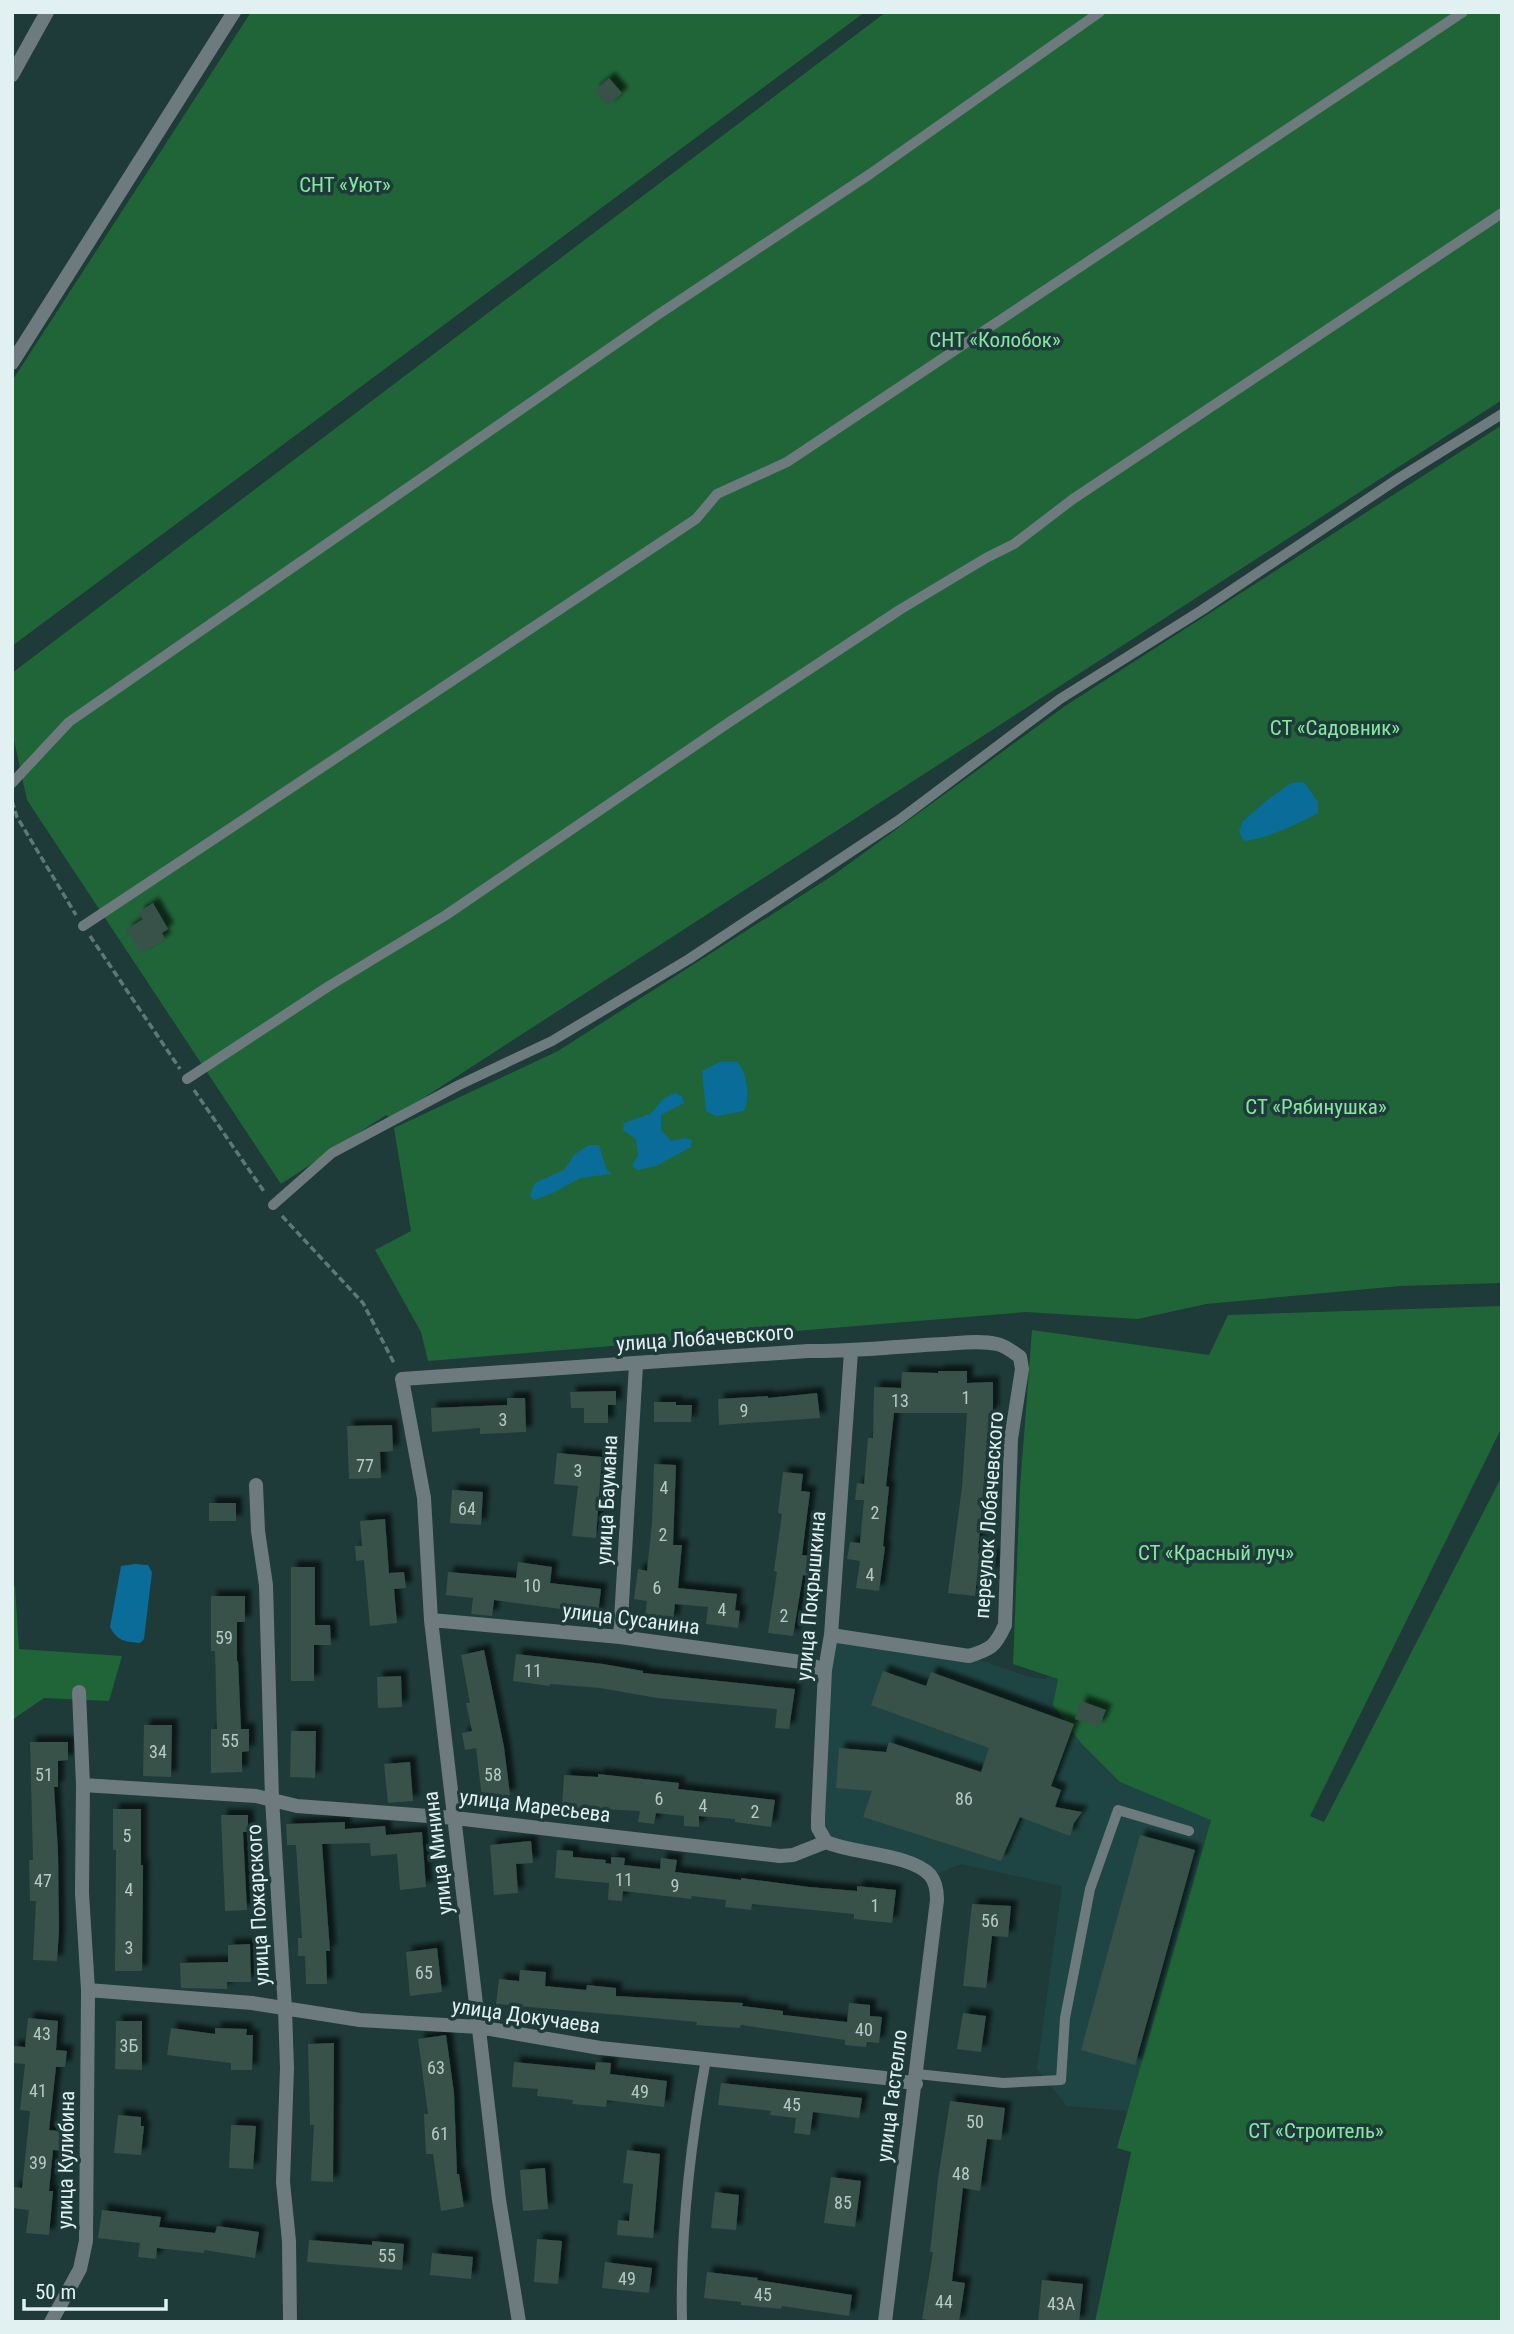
<svg xmlns="http://www.w3.org/2000/svg" width="1514" height="2334" viewBox="0 0 1514 2334" font-family="'Roboto Condensed',sans-serif">
<style>
.built{fill:#1e4544}
.green{fill:#206537}
.water{fill:#0a6c98}
.building{fill:#385149;filter:url(#shadow)}
.lines{fill:none;stroke-linecap:round;stroke-linejoin:round}
.path{stroke:#5f7776;stroke-width:3.5;stroke-dasharray:7 3.5;stroke-linecap:butt}
.lane{stroke:#6e7b7e;stroke-width:10}
.street{stroke:#6e7b7e;stroke-width:14}
.labels{text-anchor:middle;dominant-baseline:central;stroke-width:7;stroke-linejoin:round;paint-order:stroke}
.number-label{font-size:18px;fill:#b7c9c7}
.park-label{font-size:21px;fill:#87e7a0;stroke:#1e3a39}
.street-label{font-size:21px;fill:#e1f1f1;stroke:#1e3a39}
</style>
<defs>
<filter id="shadow"><feDropShadow dx="6" dy="-6" stdDeviation="2" flood-color="#0009"/></filter>
</defs>
<rect width="100%" height="100%" fill="#1e3a39"/>
<!-- built -->
<path class="built" d="M 831,1635 L 969,1656 L 1029,1677 L 1045,1679 L 1049,1676 L 1058,1679 L 1120,1782 L 1211,1819 L 1128,2111 L 1067,2106 L 1037,2069 L 1062,1886 L 961,1864 L 931,1876 L 826,1842 L 818,1817 Z"/>
<!-- green -->
<path class="green" d="M 251,12 L 865,12 L 12,646 L 12,381 Z
M 886,12 L 1502,12 L 1502,400 L 391,1119 L 386,1115 L 281,1184 L 27,800 L 12,731 L 12,673 Z
M 1502,425 L 1502,1283 L 1400,1286 L 1206,1304 L 1138,1319 L 1026,1312 L 428,1361 L 421,1332 L 375,1250 L 411,1231 L 394,1128 L 558,1051 L 835,874 L 1065,706 Z
M 1502,1306 L 1502,1427 L 1310,1816 L 1324,1822 L 1502,1476 L 1502,2322 L 1095,2322 L 1131,2152 L 1117,2148 L 1211,1820 L 1120,1782 L 1081,1743 L 1053,1705 L 1058,1679 L 1013,1664 L 1020,1488 L 1032,1330 L 1209,1355 L 1228,1315 Z
M 12,1586 L 15,1586 L 19,1649 L 122,1656 L 109,1701 L 44,1698 L 12,1720 Z"/>
<!-- water -->
<path class="water" d="M 1304,782 L 1318,802 L 1318,813 C 1294,826 1271,837 1244,841 L 1239,831 L 1243,821 L 1267,800 L 1291,783 Z
M 720,1062 L 737,1062 C 748,1074 750,1097 744,1111 L 716,1116 L 706,1111 L 702,1071 Z
M 674,1093 L 682,1096 L 684,1103 L 661,1115 L 661,1130 L 671,1141 L 685,1138 L 692,1140 L 691,1147 L 656,1166 L 637,1170 L 632,1165 L 638,1156 L 636,1139 L 623,1130 L 624,1123 L 650,1114 L 662,1100 Z
M 589,1145 L 599,1145 L 606,1168 L 611,1174 L 580,1178 L 553,1193 L 534,1200 L 530,1196 L 535,1183 L 564,1170 L 575,1154 Z
M 135,1564 L 148,1565 L 152,1572 L 144,1639 L 140,1643 C 126,1642 117,1641 110,1627 L 121,1566 Z"/>
<!-- building -->
<path class="building" d="M 609,78 L 622,93 L 608,106 L 594,91 Z
M 153,903 L 168,929 L 162,933 L 165,939 L 141,954 L 126,930 L 143,919 L 138,913 Z
M 938,1371 L 967,1371 L 967,1383 L 993,1382 L 993,1412 L 990,1412 L 978,1553 L 994,1555 L 992,1573 L 978,1571 L 975,1596 L 948,1593 L 962,1487 L 967,1413 L 894,1413 L 886,1486 L 889,1487 L 883,1546 L 885,1547 L 879,1591 L 856,1588 L 860,1561 L 847,1559 L 850,1542 L 860,1543 L 864,1500 L 855,1500 L 857,1483 L 864,1484 L 868,1438 L 873,1438 L 874,1387 L 901,1388 L 902,1372 L 938,1373 Z
M 616,1391 L 616,1405 L 608,1405 L 608,1423 L 584,1423 L 584,1408 L 571,1408 L 570,1392 Z
M 817,1393 L 820,1418 L 719,1425 L 718,1399 L 768,1396 L 768,1398 Z
M 507,1398 L 525,1398 L 526,1432 L 480,1434 L 480,1428 L 432,1432 L 431,1408 L 507,1405 Z
M 654,1402 L 676,1402 L 676,1405 L 692,1405 L 691,1422 L 654,1422 Z
M 392,1425 L 393,1451 L 380,1452 L 381,1478 L 349,1479 L 347,1426 Z
M 557,1453 L 602,1457 L 596,1538 L 572,1536 L 578,1486 L 554,1484 Z
M 654,1464 L 676,1465 L 673,1545 L 682,1545 L 678,1588 L 737,1594 L 735,1610 L 740,1611 L 738,1628 L 706,1624 L 708,1607 L 675,1604 L 673,1621 L 645,1617 L 647,1601 L 634,1599 L 638,1569 L 647,1571 L 652,1523 Z
M 783,1472 L 803,1474 L 801,1491 L 810,1492 L 802,1555 L 811,1556 L 808,1576 L 803,1575 L 793,1636 L 768,1633 L 777,1572 L 774,1571 L 782,1514 L 778,1513 Z
M 452,1490 L 483,1492 L 481,1525 L 450,1523 Z
M 209,1503 L 236,1503 L 236,1521 L 209,1521 Z
M 385,1519 L 389,1573 L 404,1572 L 406,1588 L 394,1589 L 397,1623 L 370,1626 L 364,1560 L 356,1561 L 355,1546 L 362,1546 L 360,1521 Z
M 518,1562 L 552,1567 L 550,1583 L 601,1589 L 598,1614 L 494,1600 L 492,1616 L 471,1614 L 473,1598 L 446,1595 L 448,1572 L 516,1578 Z
M 291,1567 L 315,1567 L 315,1625 L 330,1625 L 331,1645 L 314,1645 L 314,1681 L 291,1681 Z
M 211,1596 L 245,1596 L 245,1622 L 237,1622 L 237,1661 L 238,1661 L 241,1729 L 249,1729 L 249,1751 L 242,1752 L 242,1772 L 211,1773 L 211,1729 L 217,1729 L 215,1651 L 211,1651 Z
M 484,1650 L 504,1747 L 510,1795 L 482,1798 L 476,1748 L 465,1750 L 462,1733 L 472,1731 L 466,1703 L 470,1703 L 461,1655 Z
M 516,1654 L 603,1664 L 643,1671 L 643,1673 L 795,1689 L 789,1729 L 775,1728 L 777,1709 L 657,1698 L 600,1688 L 550,1684 L 550,1686 L 513,1681 Z
M 883,1671 L 926,1686 L 931,1672 L 1074,1724 L 1051,1786 L 1061,1790 L 1055,1807 L 1082,1812 L 1074,1823 L 1070,1836 L 1020,1817 L 1001,1861 L 863,1817 L 872,1791 L 836,1788 L 839,1748 L 886,1752 L 889,1742 L 981,1772 L 989,1748 L 871,1705 Z
M 401,1676 L 402,1707 L 378,1708 L 377,1677 Z
M 1081,1701 L 1106,1710 L 1099,1727 L 1075,1719 Z
M 144,1725 L 172,1725 L 171,1777 L 143,1776 Z
M 291,1731 L 316,1731 L 315,1778 L 290,1777 Z
M 30,1742 L 68,1742 L 68,1760 L 58,1761 L 58,1787 L 54,1787 L 58,1852 L 59,1930 L 57,1961 L 33,1960 L 36,1901 L 30,1901 L 29,1860 L 33,1860 Z
M 410,1762 L 413,1801 L 388,1803 L 384,1764 Z
M 598,1774 L 679,1783 L 678,1789 L 775,1800 L 771,1827 L 735,1822 L 735,1819 L 699,1816 L 699,1827 L 684,1826 L 684,1816 L 656,1813 L 654,1824 L 638,1822 L 640,1811 L 562,1807 L 564,1775 L 598,1777 Z
M 113,1809 L 141,1809 L 141,1865 L 143,1865 L 142,1971 L 115,1971 L 116,1850 L 113,1850 Z
M 221,1815 L 248,1815 L 248,1832 L 243,1832 L 247,1910 L 225,1911 Z
M 345,1822 L 345,1829 L 385,1826 L 386,1835 L 422,1832 L 426,1887 L 400,1890 L 397,1854 L 371,1856 L 370,1843 L 322,1844 L 330,1951 L 326,1951 L 327,1984 L 306,1984 L 305,1956 L 298,1956 L 298,1938 L 302,1938 L 296,1845 L 287,1845 L 286,1824 Z
M 1140,1835 L 1195,1850 L 1135,2065 L 1081,2050 Z
M 531,1841 L 533,1863 L 516,1864 L 518,1893 L 494,1895 L 490,1845 Z
M 557,1850 L 573,1851 L 573,1857 L 606,1860 L 605,1863 L 611,1864 L 611,1857 L 625,1858 L 624,1865 L 660,1869 L 661,1858 L 677,1860 L 675,1872 L 709,1876 L 741,1880 L 741,1878 L 809,1887 L 857,1891 L 857,1886 L 896,1890 L 892,1923 L 854,1919 L 854,1914 L 752,1904 L 751,1910 L 725,1907 L 726,1900 L 692,1896 L 691,1899 L 623,1891 L 622,1901 L 608,1900 L 609,1883 L 555,1878 Z
M 972,1904 L 1011,1906 L 1008,1937 L 992,1936 L 986,1988 L 963,1986 Z
M 250,1944 L 251,1982 L 227,1982 L 227,1989 L 181,1988 L 180,1963 L 228,1962 L 228,1945 Z
M 437,1948 L 442,1992 L 410,1996 L 406,1952 Z
M 520,1970 L 546,1972 L 545,1986 L 586,1990 L 587,1985 L 616,1988 L 616,1996 L 743,2003 L 742,2006 L 783,2011 L 783,2015 L 847,2022 L 849,2003 L 870,2005 L 870,2016 L 882,2017 L 879,2043 L 867,2042 L 866,2047 L 845,2045 L 845,2040 L 741,2025 L 740,2028 L 696,2025 L 697,2022 L 496,2004 L 499,1979 L 519,1981 Z
M 963,2013 L 986,2016 L 981,2052 L 957,2049 Z
M 28,2018 L 58,2021 L 56,2050 L 67,2051 L 65,2067 L 56,2067 L 49,2130 L 68,2132 L 66,2151 L 53,2150 L 49,2191 L 53,2191 L 49,2235 L 26,2233 L 29,2210 L 12,2208 L 14,2187 L 22,2188 L 30,2111 L 20,2110 L 25,2064 L 12,2063 L 12,2046 L 25,2047 Z
M 116,2021 L 142,2021 L 142,2070 L 115,2069 Z
M 171,2028 L 215,2034 L 215,2028 L 247,2029 L 246,2035 L 253,2035 L 252,2070 L 231,2070 L 231,2063 L 167,2055 Z
M 446,2035 L 454,2093 L 457,2174 L 459,2174 L 464,2207 L 441,2211 L 433,2154 L 426,2154 L 424,2114 L 428,2114 L 418,2039 Z
M 334,2043 L 333,2182 L 311,2181 L 314,2125 L 310,2125 L 308,2044 Z
M 514,2062 L 595,2070 L 596,2062 L 611,2063 L 610,2074 L 667,2081 L 664,2107 L 607,2100 L 606,2107 L 572,2104 L 573,2100 L 537,2096 L 538,2089 L 512,2087 Z
M 721,2083 L 862,2098 L 859,2118 L 813,2112 L 810,2135 L 794,2133 L 796,2118 L 770,2115 L 771,2111 L 718,2105 Z
M 950,2101 L 1005,2108 L 1001,2140 L 987,2139 L 980,2191 L 963,2188 L 952,2281 L 965,2283 L 959,2322 L 940,2322 L 922,2319 L 933,2252 L 930,2252 L 938,2179 Z
M 118,2115 L 141,2117 L 141,2126 L 144,2126 L 141,2155 L 114,2153 Z
M 231,2125 L 256,2126 L 253,2169 L 229,2168 Z
M 627,2150 L 660,2154 L 653,2238 L 617,2235 L 618,2220 L 629,2221 L 633,2184 L 623,2183 Z
M 545,2168 L 548,2209 L 523,2211 L 520,2170 Z
M 831,2177 L 861,2181 L 855,2227 L 824,2223 Z
M 715,2192 L 739,2195 L 736,2230 L 711,2228 Z
M 102,2210 L 161,2217 L 159,2227 L 215,2233 L 217,2226 L 259,2232 L 255,2258 L 204,2250 L 204,2253 L 157,2248 L 156,2259 L 138,2257 L 140,2243 L 98,2238 Z
M 537,2239 L 562,2241 L 558,2284 L 534,2282 Z
M 309,2240 L 372,2245 L 372,2241 L 404,2244 L 402,2270 L 307,2262 Z
M 432,2253 L 473,2257 L 471,2279 L 430,2275 Z
M 605,2262 L 652,2268 L 649,2293 L 602,2288 Z
M 707,2272 L 758,2278 L 757,2280 L 852,2295 L 849,2316 L 782,2306 L 781,2309 L 741,2305 L 741,2302 L 704,2298 Z
M 1042,2280 L 1083,2284 L 1079,2322 L 1038,2322 Z"/>
<g class="lines">
<!-- path -->
<path class="path" d="M 12,801 L 17,817 L 76,915
M 90,936 L 180,1069
M 194,1090 L 265,1193
M 282,1216 L 363,1303 L 395,1365"/>
<!-- lane -->
<path class="lane" d="M 12,783 L 69,722 L 659,314 L 870,174 L 1100,12
M 83,926 L 696,519 L 717,494 L 787,462 L 1463,12
M 187,1079 L 329,986 L 446,915 L 731,721 L 901,609 L 986,558 L 1014,544 L 1073,499 L 1502,213
M 273,1205 L 332,1153 L 459,1085 L 552,1041 L 689,959 L 899,820 L 1060,699 L 1202,610 L 1399,478 L 1502,414
M 917,2074 L 1003,2083 L 1061,2080 L 1065,2018 L 1090,1889 L 1118,1810 L 1189,1831
M 682,2322 C 680,2233 690,2146 706,2059"/>
<!-- street -->
<path class="street" d="M 12,75 L 47,12
M 12,363 L 234,12
M 256,1485 L 258,1531 L 266,1585 L 272,1799 L 285,2009 L 287,2068 L 283,2182 L 289,2241 L 290,2322
M 431,1620 L 620,1637 L 801,1662 L 825,1670
M 620,1637 L 636,1365
M 83,1785 L 256,1796 L 297,1806 L 455,1818 L 780,1856 L 793,1855 L 826,1842 C 854,1854 911,1854 930,1875 C 936,1882 937,1891 937,1900 L 885,2322
M 826,1842 L 818,1828 L 818,1817 L 825,1670 L 831,1635 L 851,1352
M 88,1990 L 252,2003 L 360,2020 L 479,2027 L 600,2048 L 885,2078 L 916,2084
M 51,2322 L 80,2269 L 86,2241 L 88,1990 L 82,1893 L 83,1785 L 79,1692
M 519,2322 L 499,2200 L 431,1620 L 424,1498 L 402,1379 L 808,1351 C 853,1352 897,1346 943,1344 C 960,1343 980,1340 997,1344 C 1006,1346 1013,1352 1020,1357 L 1022,1369 L 1011,1439 L 1005,1625 C 995,1647 991,1649 969,1656 L 831,1635"/>
</g>
<g class="labels">
<!-- number labels -->
<g class="number-label">
<text x="966" y="1397">1</text>
<text x="900" y="1400">13</text>
<text x="744" y="1410">9</text>
<text x="503" y="1419">3</text>
<text x="365" y="1465">77</text>
<text x="578" y="1470">3</text>
<text x="664" y="1487">4</text>
<text x="467" y="1508">64</text>
<text x="875" y="1512">2</text>
<text x="663" y="1534">2</text>
<text x="870" y="1574">4</text>
<text x="532" y="1585">10</text>
<text x="657" y="1587">6</text>
<text x="722" y="1609">4</text>
<text x="784" y="1615">2</text>
<text x="224" y="1637">59</text>
<text x="533" y="1670">11</text>
<text x="230" y="1740">55</text>
<text x="158" y="1751">34</text>
<text x="44" y="1774">51</text>
<text x="493" y="1774">58</text>
<text x="659" y="1798">6</text>
<text x="964" y="1798">86</text>
<text x="703" y="1805">4</text>
<text x="755" y="1811">2</text>
<text x="127" y="1835">5</text>
<text x="624" y="1879">11</text>
<text x="43" y="1880">47</text>
<text x="675" y="1885">9</text>
<text x="129" y="1889">4</text>
<text x="875" y="1905">1</text>
<text x="990" y="1920">56</text>
<text x="129" y="1947">3</text>
<text x="424" y="1972">65</text>
<text x="864" y="2029">40</text>
<text x="42" y="2033">43</text>
<text x="129" y="2045">3Б</text>
<text x="436" y="2067">63</text>
<text x="38" y="2090">41</text>
<text x="640" y="2091">49</text>
<text x="792" y="2104">45</text>
<text x="975" y="2121">50</text>
<text x="440" y="2133">61</text>
<text x="38" y="2162">39</text>
<text x="961" y="2173">48</text>
<text x="843" y="2202">85</text>
<text x="387" y="2255">55</text>
<text x="627" y="2278">49</text>
<text x="763" y="2294">45</text>
<text x="944" y="2301">44</text>
<text x="1061" y="2303">43А</text>
</g>
<!-- park labels -->
<g class="park-label">
<text x="345" y="185">СНТ «Уют»</text>
<text x="995" y="340">СНТ «Колобок»</text>
<text x="1335" y="728">СТ «Садовник»</text>
<text x="1316" y="1107">СТ «Рябинушка»</text>
<text x="1216" y="1553">СТ «Красный луч»</text>
<text x="1316" y="2131">СТ «Строитель»</text>
</g>
<!-- street labels -->
<g class="street-label">
<text transform="translate(705 1338) rotate(-4)">улица Лобачевского</text>
<text transform="translate(607 1500) rotate(-87)">улица Баумана</text>
<text transform="translate(989 1515) rotate(-86)">переулок Лобачевского</text>
<text transform="translate(811 1596) rotate(-85)">улица Покрышкина</text>
<text transform="translate(631 1619) rotate(7)">улица Сусанина</text>
<text transform="translate(535 1806) rotate(7)">улица Маресьева</text>
<text transform="translate(438 1853) rotate(-97)">улица Минина</text>
<text transform="translate(258 1905) rotate(-93)">улица Пожарского</text>
<text transform="translate(526 2016) rotate(8)">улица Докучаева</text>
<text transform="translate(892 2096) rotate(-83)">улица Гастелло</text>
<text transform="translate(66 2160) rotate(-89)">улица Кулибина</text>
</g>
</g>
<!-- border -->
<rect width="1514" height="2334" fill="none" stroke="#e1f1f1" stroke-width="28"/>
<!-- scale -->
<path d="M24 2299v10h142v-10" fill="none" stroke="#e1f1f1" stroke-width="3.5"/>
<text x="35" y="2299" font-size="21" fill="#e1f1f1" stroke="#1e3a39" stroke-width="5" paint-order="stroke">50 m</text>
</svg>
